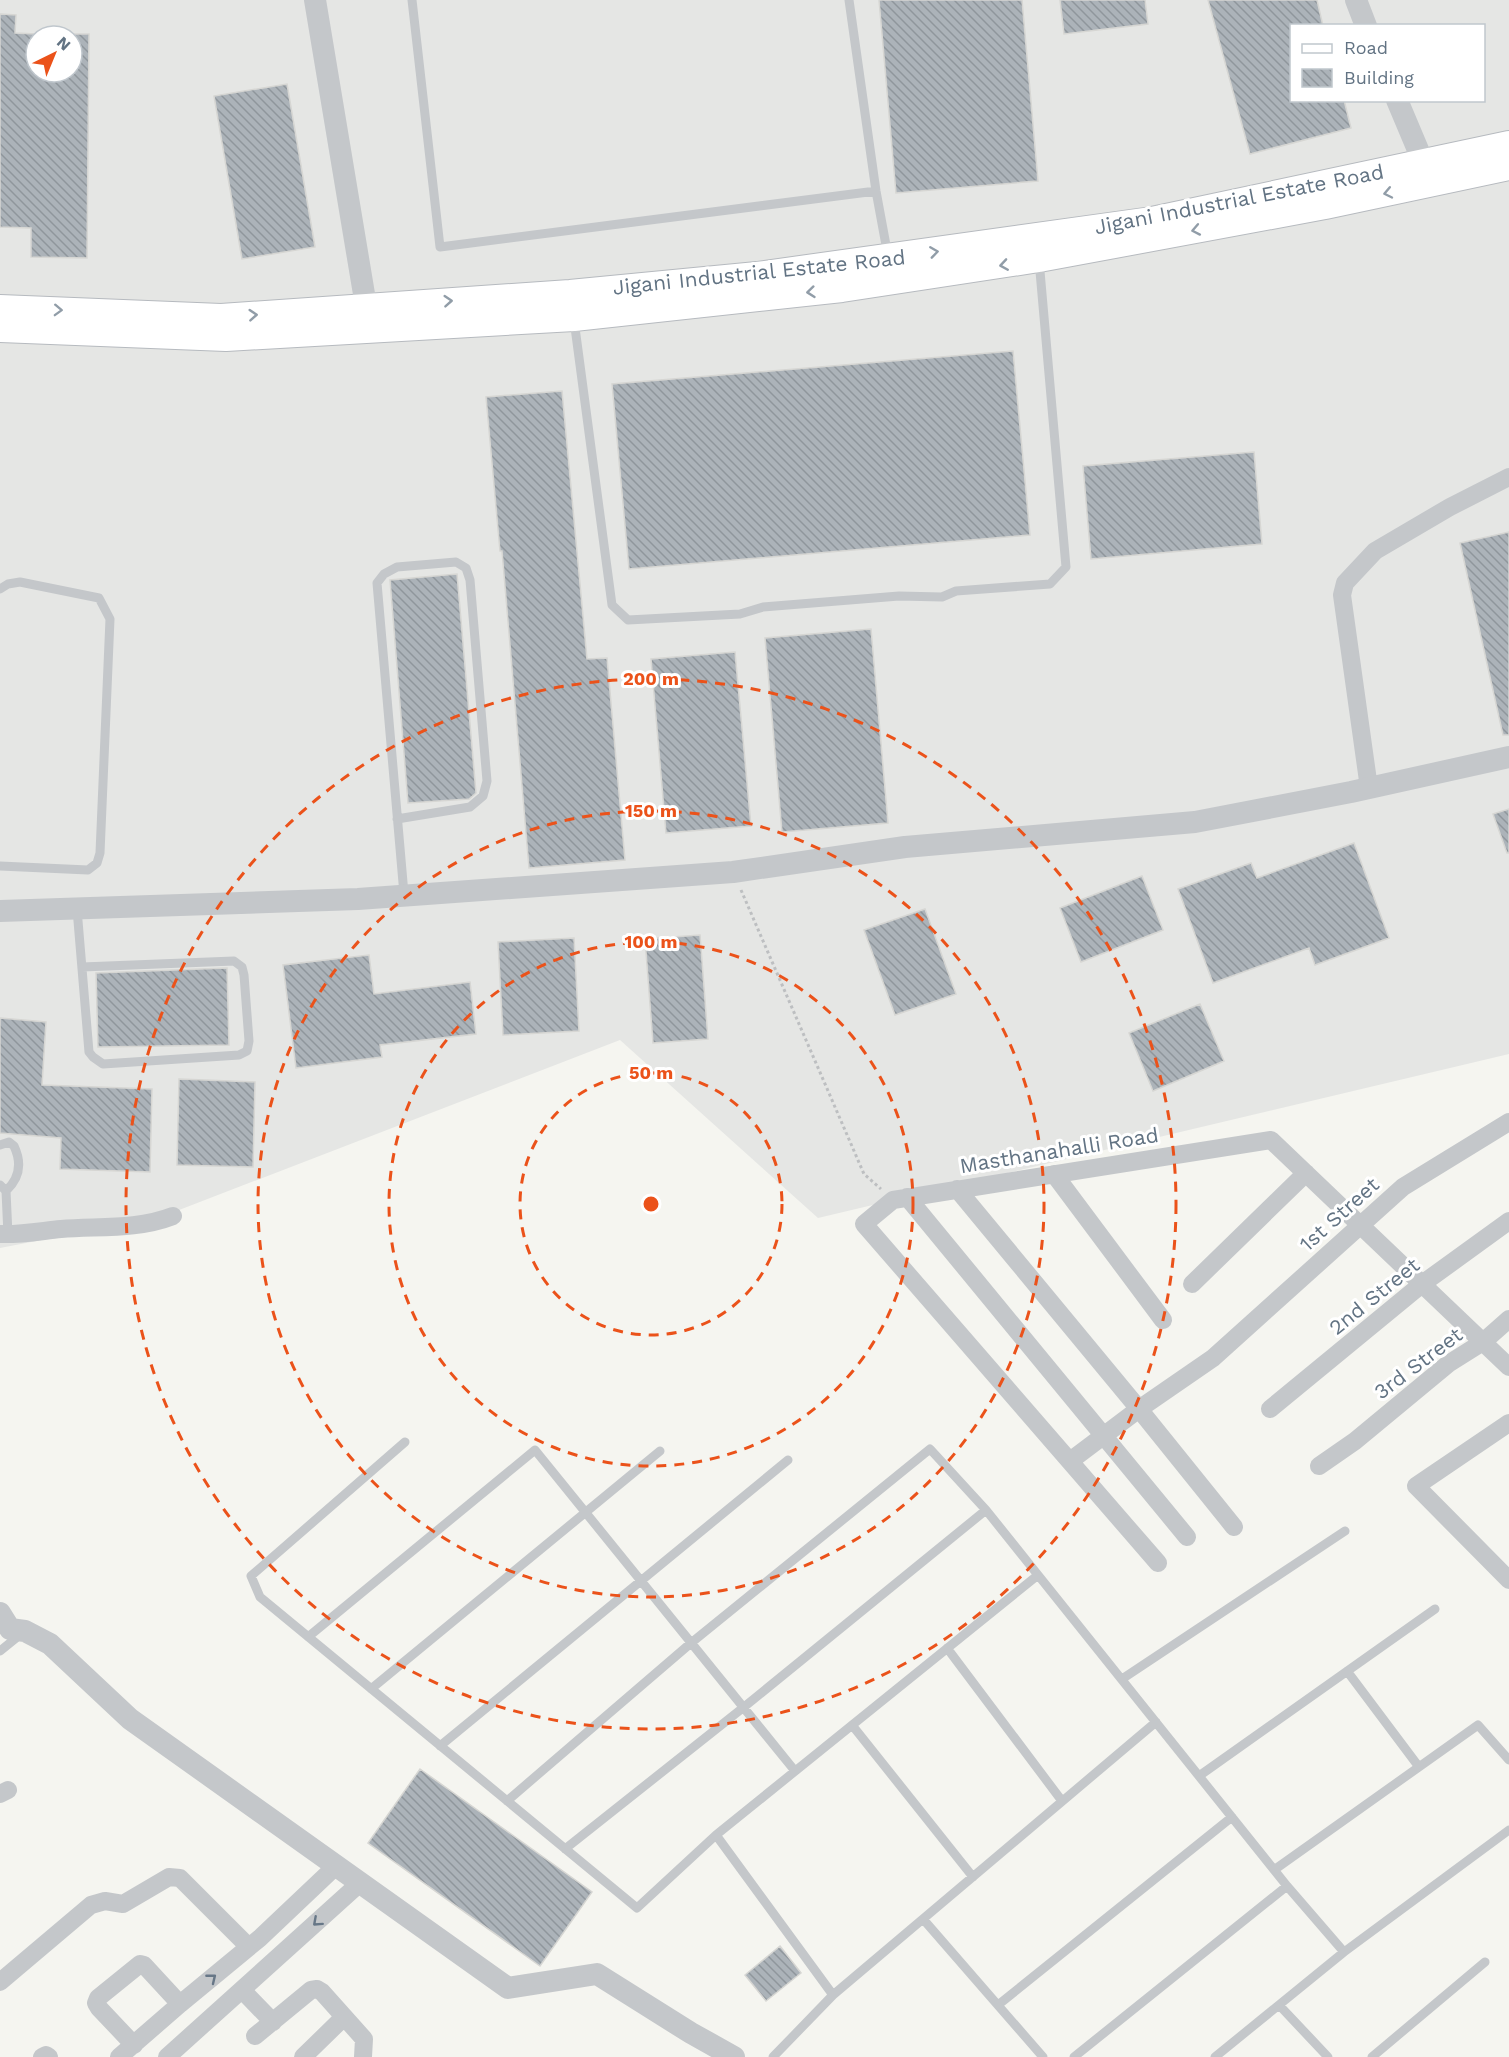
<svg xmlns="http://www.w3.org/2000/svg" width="1509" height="2057" viewBox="0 0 1509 2057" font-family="'Work Sans',sans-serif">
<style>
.built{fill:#e5e6e4;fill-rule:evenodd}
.building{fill:url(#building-back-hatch);stroke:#d6d6d3;stroke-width:1.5}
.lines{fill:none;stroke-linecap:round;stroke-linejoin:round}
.secondary-casing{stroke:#b6babf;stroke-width:28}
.path{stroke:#bdbfc1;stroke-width:3;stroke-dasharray:3 3;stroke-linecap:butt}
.service{stroke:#c4c7ca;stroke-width:9}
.minor{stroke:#c4c7ca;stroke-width:18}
.tertiary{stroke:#c4c7ca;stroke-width:22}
.secondary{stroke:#fff;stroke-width:26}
.oneway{stroke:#919da8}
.oneway2{stroke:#677787}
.ring{fill:none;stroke:#eb521a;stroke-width:3;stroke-dasharray:10 8}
.labels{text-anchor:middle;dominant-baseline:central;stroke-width:6;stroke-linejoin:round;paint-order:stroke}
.street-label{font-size:21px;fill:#627383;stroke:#fff}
.centre{fill:#eb521a;stroke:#fff;stroke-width:3}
.ring-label{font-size:18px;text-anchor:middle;font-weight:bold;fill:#eb521a;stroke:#fff;stroke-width:6;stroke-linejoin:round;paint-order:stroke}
</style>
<defs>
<pattern id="building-back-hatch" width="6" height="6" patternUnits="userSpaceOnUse" patternTransform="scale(1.5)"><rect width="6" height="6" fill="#acb3b9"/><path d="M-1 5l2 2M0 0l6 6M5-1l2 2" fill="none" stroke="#8f969c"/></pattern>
</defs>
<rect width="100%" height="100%" fill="#f5f5f0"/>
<!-- built -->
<path class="built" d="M 0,0 L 1509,0 L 1509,1054 L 818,1218 L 620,1040 L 161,1217 L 0,1248 ZM 1292,26 L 1484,26 L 1484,100 L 1292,100 ZM 36,36 L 72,36 L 72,72 L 36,72 Z"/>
<!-- building -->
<path class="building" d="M 879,0 L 1022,0 L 1038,181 L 896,193 Z
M 1060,0 L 1145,0 L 1148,24 L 1064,34 Z
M 1208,0 L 1317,0 L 1323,26 L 1292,26 L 1292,100 L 1344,100 L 1351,128 L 1250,154 Z
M 0,14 L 16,15 L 15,33 L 36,34 L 36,72 L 72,72 L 72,34 L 89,34 L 87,258 L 31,257 L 31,228 L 0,227 Z
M 287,84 L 315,247 L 242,259 L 214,96 Z
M 1013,351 L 1030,535 L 629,569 L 612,384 Z
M 562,391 L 587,659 L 607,658 L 625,860 L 529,868 L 502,551 L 500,551 L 486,397 Z
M 1254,452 L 1262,544 L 1091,559 L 1083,466 Z
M 1509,532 L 1509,735 L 1503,735 L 1460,543 Z
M 457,574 L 476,793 L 469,799 L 408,803 L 390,580 Z
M 871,629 L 888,823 L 782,832 L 765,638 Z
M 735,652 L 751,826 L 666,833 L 651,659 Z
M 1509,809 L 1509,853 L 1507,853 L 1493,814 Z
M 1354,843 L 1389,938 L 1315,965 L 1309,948 L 1213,983 L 1178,889 L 1251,863 L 1257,878 Z
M 1142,876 L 1163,930 L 1081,962 L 1060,908 Z
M 925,909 L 956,994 L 895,1015 L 864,930 Z
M 700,935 L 708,1039 L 653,1043 L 645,939 Z
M 574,938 L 579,1031 L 503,1035 L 498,942 Z
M 369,955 L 374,994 L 470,982 L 476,1034 L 380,1045 L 382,1057 L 296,1068 L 283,965 Z
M 227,968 L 229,1045 L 98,1047 L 96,973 Z
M 1200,1004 L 1224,1061 L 1153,1091 L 1129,1033 Z
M 0,1018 L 46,1022 L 42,1085 L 152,1089 L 150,1172 L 60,1169 L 61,1138 L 0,1133 Z
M 179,1079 L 255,1082 L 253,1167 L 177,1165 Z
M 420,1769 L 592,1892 L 540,1966 L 368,1843 Z
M 780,1946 L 801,1973 L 766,2001 L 745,1975 Z"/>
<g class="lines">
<!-- secondary casing -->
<g class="secondary-casing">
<path id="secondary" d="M 0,308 L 221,317 L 570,293 L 757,275 L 1152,220 L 1509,144
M 0,329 L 226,338 L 574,318 L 842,289 L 1039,259 L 1325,206 L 1509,167"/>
</g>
<!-- path -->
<path class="path" d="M 741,890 L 864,1174 L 881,1189"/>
<!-- service -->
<path class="service" d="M 412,0 L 440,247 L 876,191
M 849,0 L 876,191 L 888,256
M 574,320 L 612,605 L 628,620 L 740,614 L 763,607 L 899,596 L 942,597 L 956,591 L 1050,584 L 1066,567 L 1039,260
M 0,589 L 8,584 L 20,582 L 99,598 L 110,619 L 100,853 L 97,863 L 88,870 L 0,866
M 397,819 L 470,807 L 483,796 L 487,781 L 470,580 L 466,568 L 456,562 L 397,567 L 384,574 L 377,583 L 404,894
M 77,909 L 89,1052 L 93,1057 L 103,1064 L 239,1055 L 247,1051 L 249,1041 L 244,975 L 242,967 L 234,961 L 82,967
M 0,1145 L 9,1142 L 14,1146 C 22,1163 20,1178 6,1191
M 0,1185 L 6,1191 L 8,1235
M 405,1442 L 251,1576 L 260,1597 L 637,1908 L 716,1835
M 308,1637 L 535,1450 L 795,1771
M 947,1648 L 1062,1801
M 0,1651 L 21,1634
M 1347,1671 L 1419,1767
M 1122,1679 L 1345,1531
M 371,1689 L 660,1451
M 852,1725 L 973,1877
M 440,1746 L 788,1460
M 1199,1776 L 1435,1609
M 507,1801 L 691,1643 L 930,1449 L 986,1510 L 1038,1575
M 565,1849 L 744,1707 L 986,1510
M 1274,1870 L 1478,1725 L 1509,1760
M 923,1919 L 1043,2057
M 833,1995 L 1156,1722
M 998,2005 L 1232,1817
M 1279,2005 L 1328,2057
M 773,2057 L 833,1995 L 716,1835 L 1038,1575 L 1287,1886 L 1344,1952
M 1074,2057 L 1287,1886
M 1215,2057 L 1344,1952 L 1509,1830
M 1372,2057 L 1485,1962"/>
<!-- minor -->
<path class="minor" d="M 1369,788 L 1342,595 L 1345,583 L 1375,551 L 1450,507 L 1509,477
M 1054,1174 L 1163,1320
M 957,1189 L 1139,1409 L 1234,1527
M 907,1197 L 1187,1537
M 0,1234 C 20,1235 41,1231 61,1229 C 99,1226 137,1230 173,1216
M 1192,1284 L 1306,1173
M 1270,1409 L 1422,1284 L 1509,1221
M 1509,1423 L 1416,1486 L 1509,1580
M 1070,1461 L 1139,1409 L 1213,1358 L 1403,1187 L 1509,1122
M 1319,1466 L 1355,1441 L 1448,1364 L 1483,1342 L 1509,1319
M 1158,1563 L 864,1224 L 893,1200 L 1271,1140 L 1509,1367
M 0,1794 L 8,1790
M 0,1982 L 91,1905 L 105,1901 L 123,1904 L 169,1877 L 180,1878 L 249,1947
M 242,1990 L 273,2022
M 255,2036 L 311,1990 L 317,1989 L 322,1992 L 364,2039 L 363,2057
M 134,2045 L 99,2008 L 96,2003 L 98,1998 L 140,1964 L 144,1965 L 180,2004
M 42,2057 L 46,2055 L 49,2057
M 119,2057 L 180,2004 L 260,1938 L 336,1866
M 167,2057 L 360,1883
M 303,2057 L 344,2017"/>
<!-- tertiary -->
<path class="tertiary" d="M 315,0 L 369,324
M 1356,0 L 1366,26
M 1397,100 L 1429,176
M 0,911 L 358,899 L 733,872 L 905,847 L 1195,822 L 1351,792 L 1509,757
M 0,1613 L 10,1629 L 25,1631 L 50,1644 L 130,1719 L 508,1988 L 597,1974 L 691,2033 L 734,2057"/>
<!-- secondary -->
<use href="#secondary" class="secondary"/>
</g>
<!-- one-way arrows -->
<defs><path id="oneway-chevron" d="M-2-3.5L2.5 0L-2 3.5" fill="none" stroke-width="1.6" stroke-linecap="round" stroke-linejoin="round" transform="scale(1.5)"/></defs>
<g class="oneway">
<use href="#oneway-chevron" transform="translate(1388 193) rotate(168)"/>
<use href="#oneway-chevron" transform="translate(1196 230) rotate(169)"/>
<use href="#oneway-chevron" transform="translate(934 252) rotate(-8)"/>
<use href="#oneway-chevron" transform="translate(1004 265) rotate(171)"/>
<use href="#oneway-chevron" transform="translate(811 292) rotate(174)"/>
<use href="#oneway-chevron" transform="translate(448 301) rotate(-4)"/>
<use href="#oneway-chevron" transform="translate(58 310) rotate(2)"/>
<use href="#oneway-chevron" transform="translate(253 315) rotate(-4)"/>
</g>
<g class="oneway2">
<use href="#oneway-chevron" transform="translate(317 1922) rotate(138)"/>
<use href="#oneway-chevron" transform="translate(212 1978) rotate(-39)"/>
</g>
<!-- distance rings -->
<g class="ring">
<circle cx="651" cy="1204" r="131"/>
<circle cx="651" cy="1204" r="262"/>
<circle cx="651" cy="1204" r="393"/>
<circle cx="651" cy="1204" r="525"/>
</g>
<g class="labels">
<!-- street labels -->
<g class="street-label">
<text transform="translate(1239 199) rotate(-11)">Jigani Industrial Estate Road</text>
<text transform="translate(759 272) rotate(-6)">Jigani Industrial Estate Road</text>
<text transform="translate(1059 1150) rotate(-9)">Masthanahalli Road</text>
<text transform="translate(1339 1214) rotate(-42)">1st Street</text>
<text transform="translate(1374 1296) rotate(-39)">2nd Street</text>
<text transform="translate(1418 1363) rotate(-37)">3rd Street</text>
</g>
</g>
<circle cx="651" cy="1204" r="9" class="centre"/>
<g class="ring-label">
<text x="651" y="685">200 m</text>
<text x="651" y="817">150 m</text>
<text x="651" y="948">100 m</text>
<text x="651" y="1079">50 m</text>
</g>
<!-- legend -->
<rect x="1290" y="24" width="195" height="78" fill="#ffffff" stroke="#c0c7cd" stroke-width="1.5"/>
<rect x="1302" y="44" width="30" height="9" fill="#ffffff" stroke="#c0c7cd" stroke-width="1.5"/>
<text x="1344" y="54" font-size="18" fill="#627383">Road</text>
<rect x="1302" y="69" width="30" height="18" fill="url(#building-back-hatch)" stroke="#c0c7cd" stroke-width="1.5"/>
<text x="1344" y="84" font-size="18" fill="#627383">Building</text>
<!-- north arrow -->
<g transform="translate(54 54) rotate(43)"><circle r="28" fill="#ffffff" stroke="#c0c7cd" stroke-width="1.5"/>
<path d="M0-4.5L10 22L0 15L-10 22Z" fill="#eb521a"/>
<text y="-9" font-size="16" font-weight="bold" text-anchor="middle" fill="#627383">N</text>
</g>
</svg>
